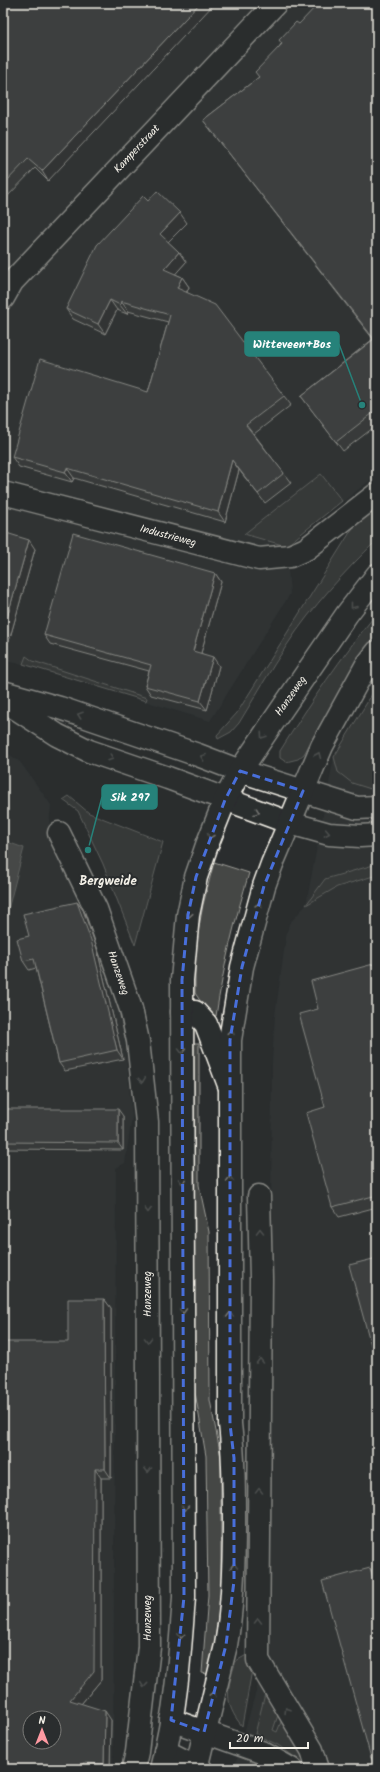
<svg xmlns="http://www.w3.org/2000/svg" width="380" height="1772" viewBox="0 0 380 1772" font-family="Kalam,sans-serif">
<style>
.built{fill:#373a3a;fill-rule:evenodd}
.green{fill:#444645;stroke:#9c9c96}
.water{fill:#676866;stroke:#9f9f9a}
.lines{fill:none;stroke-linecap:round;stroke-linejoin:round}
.minor-casing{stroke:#f4f1e8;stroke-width:25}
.major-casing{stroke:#f4f1e8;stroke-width:25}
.minor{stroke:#2a2d2e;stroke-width:22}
.major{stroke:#2a2d2e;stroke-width:22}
.wall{fill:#494b4a;stroke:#f4f1e8}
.shaded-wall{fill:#3c3d3c;stroke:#f4f1e8}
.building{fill:#555756;stroke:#f4f1e8;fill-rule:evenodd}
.oneway{stroke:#71726f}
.marked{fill:none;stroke:#486fdb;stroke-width:3;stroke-dasharray:8 5;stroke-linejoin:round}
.labels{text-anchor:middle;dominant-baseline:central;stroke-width:4;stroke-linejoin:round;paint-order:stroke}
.street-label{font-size:11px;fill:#f4f1e8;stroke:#2a2d2e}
.quarter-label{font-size:13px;font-weight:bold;fill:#f4f1e8;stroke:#2a2d2e}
.leader{fill:none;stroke:#26827a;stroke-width:1.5}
.callout-dot{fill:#26827a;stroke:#2a2d2e;stroke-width:1.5}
.callout{fill:#26827a;stroke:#26827a;stroke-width:1.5}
.callout-label{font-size:12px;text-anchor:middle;font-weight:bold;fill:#fff}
</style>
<rect width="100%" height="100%" fill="#2a2d2e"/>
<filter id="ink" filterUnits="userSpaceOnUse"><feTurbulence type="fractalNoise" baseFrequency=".025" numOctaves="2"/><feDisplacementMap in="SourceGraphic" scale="8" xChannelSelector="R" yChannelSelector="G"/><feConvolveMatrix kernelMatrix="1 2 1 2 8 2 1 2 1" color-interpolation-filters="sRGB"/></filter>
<g filter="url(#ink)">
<!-- built -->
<path class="built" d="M 3,3 L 377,3 L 377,475 L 286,546 L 290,594 L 210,721 L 23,664 L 3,661 Z
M 377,686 L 377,1769 L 234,1769 L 269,1646 L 272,1063 L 275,1016 L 286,937 L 289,924 L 306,905 L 334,757 Z
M 3,750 L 20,762 L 51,805 L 48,834 L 95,912 L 121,1003 L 132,1116 L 125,1163 L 116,1168 L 113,1769 L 3,1769 L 3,929 L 24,848 L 10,843 L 3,834 ZM 30,1718 L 54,1718 L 54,1742 L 30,1742 Z"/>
<!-- green -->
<path class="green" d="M 321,474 L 342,501 L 286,546 L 244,534 Z
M 377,506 L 377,540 C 345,571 312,607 287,645 C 270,670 255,697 239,723 L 231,732 L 218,739 L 217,735 L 237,713 L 354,526 Z
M 377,613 L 377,637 L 320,725 L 304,754 L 298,759 L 286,762 L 280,758 L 280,751 C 310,703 341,657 377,613 Z
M 26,656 L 33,661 L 147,698 L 146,701 L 23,664 Z
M 377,686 L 377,791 L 352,783 L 338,772 L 334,757 Z
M 69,796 L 89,813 L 163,842 L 135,945 L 103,864 L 78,811 L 63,800 Z
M 214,862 L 249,873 C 235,920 223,967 216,1016 L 210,1016 L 195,993 L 195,949 L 203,905 Z
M 377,864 L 377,875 L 337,887 L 306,905 L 325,879 Z
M 193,1043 L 199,1043 L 199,1185 L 209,1232 L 210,1400 L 221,1457 L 221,1594 L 214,1649 L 207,1674 L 202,1673 L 208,1595 L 206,1456 L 195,1392 Z
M 250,1653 L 252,1670 L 242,1726 C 223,1703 227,1688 236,1661 Z
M 266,1690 L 279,1712 L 273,1730 L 277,1732 L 283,1717 L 307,1762 L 303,1763 L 278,1745 L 255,1734 Z"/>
<!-- water -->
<path class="water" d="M 3,834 L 10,843 L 24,848 L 3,929 Z"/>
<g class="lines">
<!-- minor casing -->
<g class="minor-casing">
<path id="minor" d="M 3,298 L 12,282 L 276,3
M 3,493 L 259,559 L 290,556 L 306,549 L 377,494
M 3,692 L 60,708 L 198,755 L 240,771 L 357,808 L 377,807
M 3,700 L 57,735 L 89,751 L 168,778 L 290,823 L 329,834 L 360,836 L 377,835
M 59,833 L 96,909 L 131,1009 L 138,1041 L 147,1122 L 149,1647 L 137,1752 L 133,1769
M 182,1012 L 195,1012 L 206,1024 L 229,1085
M 259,1196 L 261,1279 L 258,1660 L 312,1750 L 318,1769
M 171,1720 L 261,1752 L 291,1769
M 165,1751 L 201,1769"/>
</g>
<!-- major casing -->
<g class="major-casing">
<path id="major" d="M 161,1769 C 176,1713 180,1654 184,1597 L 182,980 L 188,915 L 196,877 L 207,845 L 225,800 L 240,771 L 271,725 L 347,614 L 377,575
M 196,1769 L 226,1645 C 233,1605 234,1565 234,1524 C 234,1490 234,1458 230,1424 L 230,1040 L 242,967 L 264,886 L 272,864 L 322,746 L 366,666 L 377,652"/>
</g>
<!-- minor -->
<use href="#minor" class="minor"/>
<!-- major -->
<use href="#major" class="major"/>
</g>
<!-- wall -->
<path class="wall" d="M 3,3 L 48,181 L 35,168 L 3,201 Z
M 377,3 L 377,425 L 343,451 L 301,396 L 373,339 L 210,129 L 203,120 L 259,77 L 281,44 Z
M 148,201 L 187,223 L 168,242 L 179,252 L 186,262 L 175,274 L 182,277 L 189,287 L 187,292 L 284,396 L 291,405 L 254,434 L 291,483 L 265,503 L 239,470 L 225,522 L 74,478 L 72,482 L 19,467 L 12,457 L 148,392 L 168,322 L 128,311 L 127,314 L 117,310 L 105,334 L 73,319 L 66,309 Z
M 3,532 L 35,549 L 9,641 L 3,640 Z
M 215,573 L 221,582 L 201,653 L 219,666 L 207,710 L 151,695 L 145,686 L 149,671 L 50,644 L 44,635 Z
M 77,902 L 83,910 L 97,949 L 123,1059 L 65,1071 L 59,1063 L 36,968 L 29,970 L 23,961 L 29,936 Z
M 377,963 L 377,1207 L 339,1217 L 332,1207 L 318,1009 Z
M 3,1109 L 123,1116 L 123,1150 L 3,1149 Z
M 104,1299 L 111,1308 L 111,1478 L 101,1478 L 101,1680 L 81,1704 L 111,1720 L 110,1769 L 3,1769 L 68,1342 Z
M 377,1578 L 377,1767 L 371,1758 Z"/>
<!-- shaded-wall -->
<path class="shaded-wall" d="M 200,3 L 215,3 L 48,181 L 42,171 Z
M 180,213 L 187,223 L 166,244 L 160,234 Z
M 179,252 L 186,262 L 171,279 L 164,269 Z
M 182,277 L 189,287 L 184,297 L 177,288 Z
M 110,300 L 117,310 L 105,334 L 98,324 Z
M 121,301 L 128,311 L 127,314 L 120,305 Z
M 232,460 L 239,470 L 225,522 L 218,512 Z
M 67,468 L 74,478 L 72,482 L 65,472 Z
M 29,540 L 35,549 L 9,641 L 3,632 Z
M 215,573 L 221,582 L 199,660 L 193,651 Z
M 213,657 L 219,666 L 207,710 L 200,701 Z
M 77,902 L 83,910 L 97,949 L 123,1059 L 117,1050 Z
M 118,1109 L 123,1116 L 123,1150 L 118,1143 Z
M 104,1299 L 111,1308 L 111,1478 L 105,1469 Z
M 95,1469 L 101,1478 L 101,1680 L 76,1710 L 70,1700 Z
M 370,1568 L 377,1578 L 377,1592 Z
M 105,1711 L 111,1720 L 110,1769 L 107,1769 L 104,1764 Z
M 84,1763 L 87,1769 L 82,1769 Z"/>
<!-- building -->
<path class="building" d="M 3,3 L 200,3 L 42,171 L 28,159 L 3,185 Z
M 319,3 L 377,3 L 377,410 L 336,442 L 301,396 L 374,339 L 203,120 L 259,77 L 255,72 L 282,44 L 279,40 L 296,22 L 299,24 Z
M 157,191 L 180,213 L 160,234 L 179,252 L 164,269 L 182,277 L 177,288 L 215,305 L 284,396 L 246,425 L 284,473 L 258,494 L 232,460 L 218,512 L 67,468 L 65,472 L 12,457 L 40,359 L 148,392 L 170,315 L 121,301 L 120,305 L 110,300 L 98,324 L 66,309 L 97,245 L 143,196 L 148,201 Z
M 3,532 L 29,540 L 3,632 Z
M 73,533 L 215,573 L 193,651 L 213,657 L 200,701 L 145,686 L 151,665 L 44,635 Z
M 77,902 L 91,940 L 117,1050 L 59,1063 L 34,959 L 23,961 L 17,939 L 29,936 L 23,914 Z
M 377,963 L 377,1195 L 332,1207 L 306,1113 L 325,1107 L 299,1014 L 318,1009 L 311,981 Z
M 3,1109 L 118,1109 L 118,1143 L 3,1142 Z
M 377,1258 L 377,1367 L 349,1265 Z
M 68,1299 L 104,1299 L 105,1469 L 95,1469 L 94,1671 L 70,1700 L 105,1711 L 104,1764 L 84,1763 L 82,1769 L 3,1769 L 3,1342 L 68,1342 ZM 30,1718 L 54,1718 L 54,1742 L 30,1742 Z
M 370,1568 L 377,1592 L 377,1757 L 371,1758 L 322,1581 Z"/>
<!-- one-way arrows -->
<defs><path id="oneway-chevron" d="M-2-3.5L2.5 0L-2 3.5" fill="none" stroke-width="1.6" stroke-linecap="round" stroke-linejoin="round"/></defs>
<g class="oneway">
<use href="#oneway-chevron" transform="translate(353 606) rotate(128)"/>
<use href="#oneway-chevron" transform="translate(80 715) rotate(-161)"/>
<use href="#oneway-chevron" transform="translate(263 736) rotate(124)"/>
<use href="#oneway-chevron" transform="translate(318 755) rotate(-67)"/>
<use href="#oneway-chevron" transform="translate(203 757) rotate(-159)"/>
<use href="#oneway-chevron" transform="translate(111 758) rotate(19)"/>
<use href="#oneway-chevron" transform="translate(257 812) rotate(20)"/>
<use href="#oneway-chevron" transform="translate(327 833) rotate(11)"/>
<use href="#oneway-chevron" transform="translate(210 836) rotate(112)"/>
<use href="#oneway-chevron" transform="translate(259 905) rotate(-74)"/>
<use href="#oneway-chevron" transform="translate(189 915) rotate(99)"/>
<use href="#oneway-chevron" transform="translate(231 1032) rotate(-81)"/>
<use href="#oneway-chevron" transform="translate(182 1051) rotate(90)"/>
<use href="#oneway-chevron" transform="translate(142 1080) rotate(84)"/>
<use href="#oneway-chevron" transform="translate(230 1179) rotate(-90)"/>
<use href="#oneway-chevron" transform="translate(182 1181) rotate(90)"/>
<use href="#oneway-chevron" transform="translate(148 1210) rotate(90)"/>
<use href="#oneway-chevron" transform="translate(260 1231) rotate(-91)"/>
<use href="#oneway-chevron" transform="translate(183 1311) rotate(89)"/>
<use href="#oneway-chevron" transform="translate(230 1315) rotate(-90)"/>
<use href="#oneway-chevron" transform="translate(148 1340) rotate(90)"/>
<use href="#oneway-chevron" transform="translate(260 1361) rotate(-90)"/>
<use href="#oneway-chevron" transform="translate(148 1470) rotate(90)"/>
<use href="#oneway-chevron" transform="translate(259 1491) rotate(-90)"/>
<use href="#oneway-chevron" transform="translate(185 1508) rotate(90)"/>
<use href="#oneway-chevron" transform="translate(234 1566) rotate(-89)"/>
<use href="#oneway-chevron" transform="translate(258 1621) rotate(-90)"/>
<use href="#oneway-chevron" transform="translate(181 1636) rotate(94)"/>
<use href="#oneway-chevron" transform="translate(144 1685) rotate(96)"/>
<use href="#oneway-chevron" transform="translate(213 1694) rotate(-76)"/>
<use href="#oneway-chevron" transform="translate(287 1710) rotate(-122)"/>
</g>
</g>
<!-- marked area -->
<path d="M0 0H380V1772H0ZM 240,771 L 303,791 L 264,886 L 242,967 L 230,1040 L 230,1424 L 234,1458 L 234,1581 L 226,1645 L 204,1732 L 171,1720 L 184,1597 L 182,980 L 188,915 L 196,877 L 225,800 Z" fill="#2a2d2e" fill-opacity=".55" fill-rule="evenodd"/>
<path class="marked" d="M 240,771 L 303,791 L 264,886 L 242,967 L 230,1040 L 230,1424 L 234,1458 L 234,1581 L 226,1645 L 204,1732 L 171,1720 L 184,1597 L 182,980 L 188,915 L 196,877 L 225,800 Z"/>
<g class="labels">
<!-- street labels -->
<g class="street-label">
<text transform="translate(137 149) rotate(-47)">Kamperstraat</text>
<text transform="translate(168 536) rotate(15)">Industrieweg</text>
<text transform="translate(291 696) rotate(-55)">Hanzeweg</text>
<text transform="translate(118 973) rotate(71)">Hanzeweg</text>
<text transform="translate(148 1294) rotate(-90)">Hanzeweg</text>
<text transform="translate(148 1618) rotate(-90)">Hanzeweg</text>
</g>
<!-- quarter labels -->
<g class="quarter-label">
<text x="108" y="881">Bergweide</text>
</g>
</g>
<!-- callouts -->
<path class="leader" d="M362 405L339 344M88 850L102 797"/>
<g class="callout-dot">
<circle cx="362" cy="405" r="4"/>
<circle cx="88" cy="850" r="4"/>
</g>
<g class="callout">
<rect x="245" y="332" width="94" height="24" rx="4"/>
<rect x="102" y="785" width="55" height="24" rx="4"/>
</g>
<g class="callout-label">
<text x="292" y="348">Witteveen+Bos</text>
<text x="130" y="801">Sik 297</text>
</g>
<!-- margin -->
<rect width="380" height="1772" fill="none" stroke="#2a2d2e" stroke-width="16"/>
<rect x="8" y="8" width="364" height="1756" fill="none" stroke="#f4f1e8" stroke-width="1.5" filter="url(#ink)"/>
<!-- north arrow -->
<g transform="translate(42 1730)"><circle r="19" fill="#2a2d2e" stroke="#7b7b78"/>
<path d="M0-3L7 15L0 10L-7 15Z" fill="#ff9aa2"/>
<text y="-6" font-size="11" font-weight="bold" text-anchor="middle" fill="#f4f1e8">N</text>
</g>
<!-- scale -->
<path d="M230 1742v6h78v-6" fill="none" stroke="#f4f1e8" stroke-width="2"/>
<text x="236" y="1742" font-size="12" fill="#f4f1e8" stroke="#2a2d2e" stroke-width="3" paint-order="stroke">20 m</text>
</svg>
